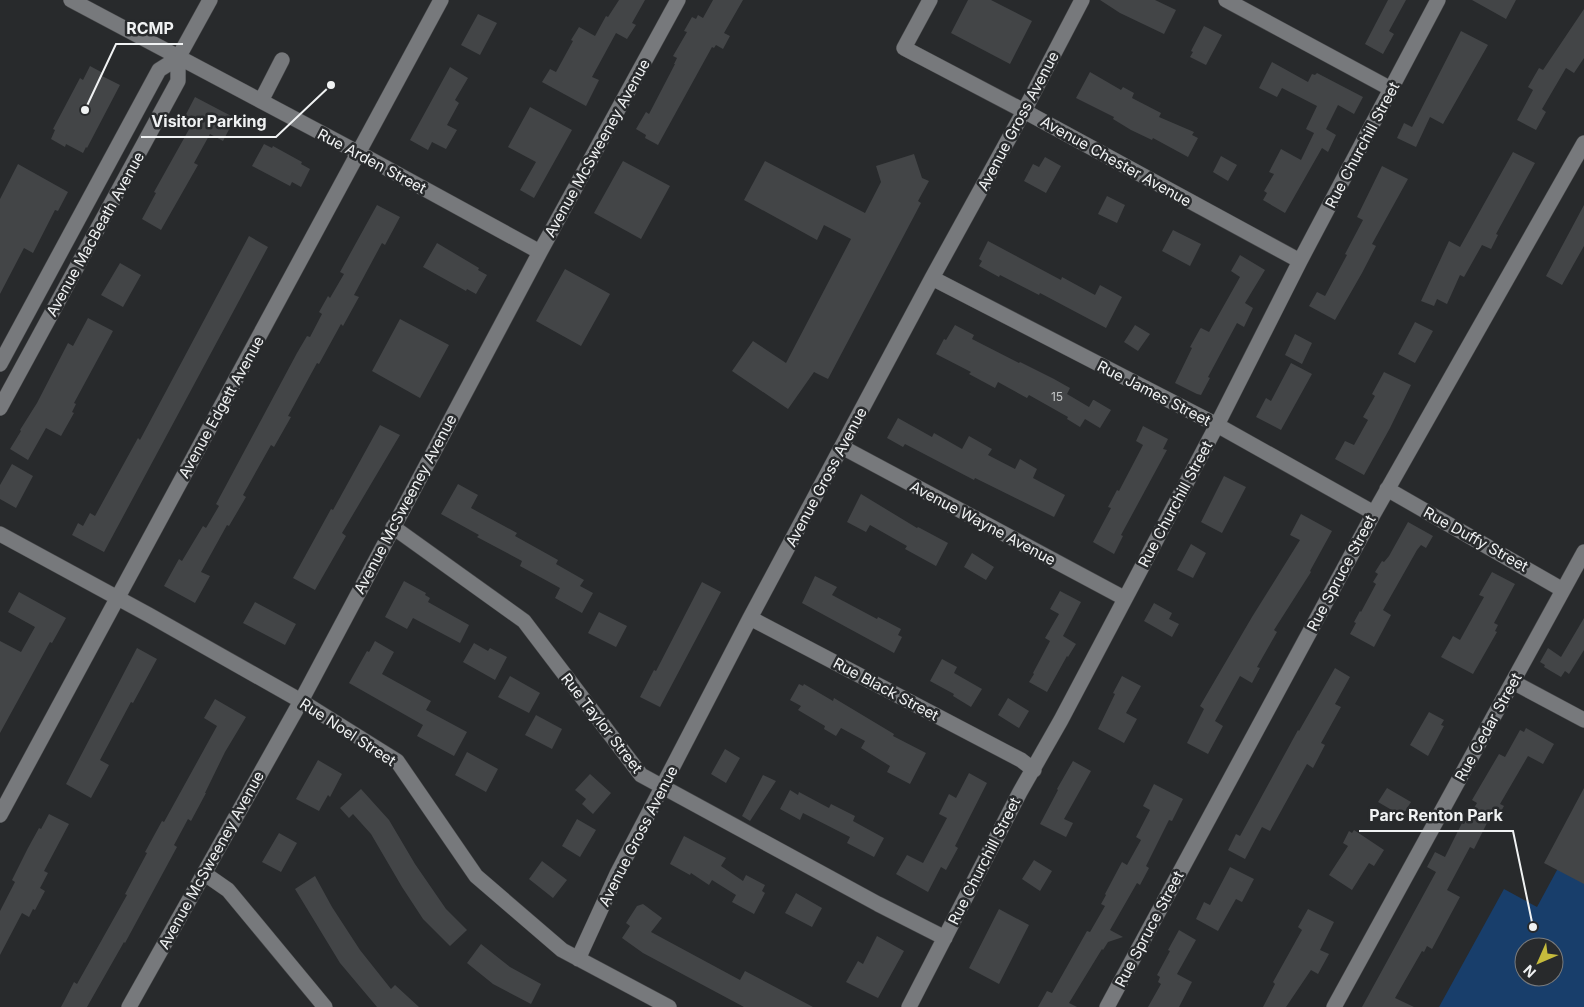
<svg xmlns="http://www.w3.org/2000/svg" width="1584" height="1007" viewBox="0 0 1584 1007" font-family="Inter,sans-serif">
	<rect width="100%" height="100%" fill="#282a2c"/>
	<path fill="#183e6b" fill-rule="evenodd" d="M1563,859L1584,870V1007H1439L1504,889L1537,907ZM1524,947H1554V977H1524Z"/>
	<path fill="#434547" d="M619,0H645L632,23L636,25L627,39L616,33L592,77L599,80L586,106L542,82L550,69L556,72L573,41L571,40L579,27L595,36L606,16L608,17Z
		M713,0H743L724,33L730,36L723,49L716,45L714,48L712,47L658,145L645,138L646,135L636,129L646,112L649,114L675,64H674L677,58L673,56L687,32L684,31L692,17L696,19L698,15L703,18Z
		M968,0H991L1032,21L1010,64L951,33Z
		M1100,0H1155L1176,10L1164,34L1120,13Z
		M1388,0H1406L1389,31L1394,34L1383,54L1365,44Z
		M1472,0H1516L1506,19Z
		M1584,9V58L1574,73L1566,68L1542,109L1546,112L1536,130L1517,120L1533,90L1528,87L1539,68L1543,70Z
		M478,14L497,23L480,55L461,45Z
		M1204,26L1222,35L1206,65L1190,57L1193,52L1191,51Z
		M1461,31L1488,45L1443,124L1430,117L1416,147L1397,138L1404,123L1412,127Z
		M1272,62L1308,82L1312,74L1315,75L1317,73L1363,97L1354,114L1338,105L1326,129L1336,135L1328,152L1322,148L1285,213L1263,200L1267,193L1264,191L1274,174L1269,172L1281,149L1301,160L1314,133L1306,129L1317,106L1282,88L1277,97L1259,88Z
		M90,66L103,73L102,76L120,85L87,148L86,147L83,153L66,144L65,147L51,139L55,130L53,129L80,78L83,80Z
		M450,67L468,78L455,100L459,103L447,125L457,130L446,149L432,142L428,150L410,140Z
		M1090,72L1121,90L1123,87L1134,93L1132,98L1161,113L1159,117L1194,132L1192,135L1198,138L1188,157L1153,138L1152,140L1131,130L1113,119L1114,117L1076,98Z
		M195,97L235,118L223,141L210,134L194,163L198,165L161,230L142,219L156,193L154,192L192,124L183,120Z
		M530,107L572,130L534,198L520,190L536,162L508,147Z
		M264,144L272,148L273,146L302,162L301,164L310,169L301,187L292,182L290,186L252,166Z
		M1513,152L1535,163L1496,234L1498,235L1491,249L1482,245L1464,277L1460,275L1447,304L1437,299L1434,306L1421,301L1449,241L1460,247Z
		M914,154L922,178L929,181L918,201L921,203L828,379L814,372L788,409L732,371L753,341L786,363L851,239L824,225L817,240L744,200L765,161L865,213L881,182L876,166Z
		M1221,156L1237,165L1228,181L1213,172Z
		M1045,157L1061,166L1046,193L1024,181L1033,164L1039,167Z
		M623,161L670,186L641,239L594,213Z
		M18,164L68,192L58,211L55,210L33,253L24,248L0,294V199Z
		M1382,166L1408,179L1372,244L1376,246L1362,273L1335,320L1309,306L1317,292L1325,296L1347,255L1345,254L1363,220L1357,217Z
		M1107,196L1125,205L1117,223L1098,214Z
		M377,205L400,217L385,245L382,243L354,295L359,297L343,326L341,324L319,364L317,363L288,416L291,417L274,447L271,445L243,495L246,497L229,526L227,525L201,572L210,576L195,603L164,586L179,559L182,561L203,526L206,528L219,506L216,504L297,353L307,336L310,337L322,314L319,312L328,296L330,298L344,274L340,272Z
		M1584,205V246L1562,285L1546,276Z
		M1173,230L1201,244L1190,266L1162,251Z
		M249,236L268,247L104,552L72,535L78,523L83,526L90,513L95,516L138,438L140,440Z
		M988,241L1061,280L1062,277L1095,295L1100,285L1122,297L1106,328L1040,293L1039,295L1000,275L999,277L979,266L982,261L979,259Z
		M437,243L479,268L478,270L487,275L476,294L467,289L466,291L423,267Z
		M1240,255L1265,270L1245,303L1253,308L1244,327L1237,323L1208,377L1210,378L1201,395L1197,394L1175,383L1192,348L1190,347L1200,329L1201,328L1209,332L1240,277L1231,271Z
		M120,263L141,275L123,307L101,295Z
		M565,269L610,294L581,346L536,321Z
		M88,318L113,331L74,403L76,404L72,412L74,413L61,436L46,428L28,460L10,449L21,431L20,430L37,403L68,343L73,346Z
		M400,319L449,345L420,398L372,371Z
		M1415,322L1433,331L1415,363L1398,354Z
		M955,325L974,335L972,339L1019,363L1020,362L1054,379L1070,388L1067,394L1089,407L1093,400H1094L1111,410L1100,428L1085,419L1080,427L1067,419L1068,417L1029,395L1027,398L998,382L995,388L969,374L971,372L936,354L944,339L946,340Z
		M1135,325L1150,334L1138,351L1124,342Z
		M1295,334L1312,343L1302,364L1285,355Z
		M1291,363L1312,374L1281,430L1256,417L1266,398L1271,401Z
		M1384,372L1411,385L1390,428L1364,475L1335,459L1345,441L1354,445L1368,420L1363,417L1375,396L1372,394Z
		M898,418L932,437L934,433L962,449L969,436L992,449L988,455L1015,469L1020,459L1037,469L1033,478L1065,495L1054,517L975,478L974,480L905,444L903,447L887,438Z
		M380,425L400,435L342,533L346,536L315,590L293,578L331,509L333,510Z
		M1143,426L1168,439L1163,449L1167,450L1121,535L1123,536L1114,554L1093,542L1111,508L1108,507L1117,490L1119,491L1141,449L1143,445L1136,441Z
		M12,464L33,476L16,508L0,499V485Z
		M1224,476L1246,487L1222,533L1201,522Z
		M458,484L478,495L471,508L517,533L515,536L558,560L556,564L584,580L580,586L593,593L582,613L555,598L560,588L520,566L522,561L477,537L479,535L441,514Z
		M861,494L917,528L918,527L948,543L936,566L905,549L907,546L870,525L866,532L847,522Z
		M1301,514L1332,531L1310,571L1311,572L1274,630L1277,632L1257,667L1260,668L1252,683L1240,676L1215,721L1223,726L1208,754L1187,743L1204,709L1200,706L1252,617L1300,540L1290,535Z
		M1408,522L1433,536L1426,548L1421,545L1417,550L1383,610L1391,615L1374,647L1350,634L1356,623L1354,622L1360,611L1361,612L1376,584L1373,582L1378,574L1375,572L1382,561L1384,562L1389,556Z
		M1191,544L1206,553L1193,578L1177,570Z
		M972,553L994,567L986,580L964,567Z
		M1492,572L1515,584L1494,623L1498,625L1495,631L1497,632L1473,674L1441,657L1453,636L1460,640L1484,597L1479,595Z
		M815,576L837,587L832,595L877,619L878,617L901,629L898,635L902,637L894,653L802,603Z
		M404,581L426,593L425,595L430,598L428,602L469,625L460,643L413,618L407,629L385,617Z
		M702,582L721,592L660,707L640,697L654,670L656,671Z
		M1060,591L1081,602L1063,636L1076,644L1068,657L1067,656L1047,692L1029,682L1034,674L1033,673L1050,641L1045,638L1059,614L1050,609Z
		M19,592L66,618L52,643L50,642L0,733V641L21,652L35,627L8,612Z
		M255,602L296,624L285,645L243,623Z
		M1154,603L1172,613L1169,619L1179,624L1172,637L1144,621Z
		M599,612L627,626L616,647L588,633Z
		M1584,618V650L1569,674L1565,671L1561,677L1544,667L1545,665L1540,662L1548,648L1561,657Z
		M375,641L394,652L382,674L431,701L426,710L467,732L454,756L417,736L423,725L349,683L367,651L369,652Z
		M474,643L488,651L490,648L507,657L495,680L463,662Z
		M137,648L157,659L133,703L131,702L100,760L109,765L91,798L66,784Z
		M942,659L957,667L954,673L982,689L971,707L953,696L954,694L930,681Z
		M1335,668L1350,677L1335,704L1341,707L1321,743L1325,745L1313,768L1307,764L1270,831L1262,827L1245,859L1228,850L1236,834L1240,836L1298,730L1299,731Z
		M510,676L540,693L529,713L498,697Z
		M1122,676L1141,686L1126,713L1137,719L1124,743L1098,729L1115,694L1113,693Z
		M799,684L803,686L804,684L833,701L834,698L894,734L893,736L926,753L910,784L887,772L890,766L861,748L865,741L841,728L836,736L824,729L825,726L798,710L801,706L790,700Z
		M1008,698L1029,711L1019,728L998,715Z
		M215,699L246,717L225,752L205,793H206L191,821L188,819L174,845L177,847L125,943L124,942L87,1007H61L74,982L77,984L127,895L125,894L147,853L145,852L162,821L164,822L217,726L204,718Z
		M1429,712L1444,720L1441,725L1444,726L1428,756L1410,745Z
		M536,715L562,729L552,749L525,735Z
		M1526,728L1554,744L1543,764L1528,756L1500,804L1504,806L1495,822L1489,819L1474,849L1470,847L1447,890L1460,897L1432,949L1427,946L1424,952L1422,951L1395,998L1414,1007H1362L1436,872L1427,867L1435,852L1445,857L1462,823L1464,824L1477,803L1472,800L1499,754L1505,757L1520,730L1524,732Z
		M725,749L740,758L726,783L711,774Z
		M467,752L498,769L486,792L455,775Z
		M318,760L342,774L330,797L328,795L319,811L296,799Z
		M1073,761L1091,771L1064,819L1073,823L1066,837L1040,824L1058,790L1057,789Z
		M969,773L987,783L955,846L958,848L946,870L941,867L928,892L896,874L907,855L923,863L947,818L939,814L949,794L956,798Z
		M590,774L611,793L593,814L582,804L586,799L575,790Z
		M763,775L776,781L750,821L742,816Z
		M1154,784L1183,799L1172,821L1169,820L1146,866L1149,868L1140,885L1137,883L1110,930L1123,937L1108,942L1103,950L1102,949L1069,1003L1077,1007H1038L1047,991L1052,993L1087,931L1090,932L1105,906L1101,904L1106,895L1105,894L1122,862L1127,865L1141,840L1136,837L1150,810L1143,806Z
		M1387,788L1411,802L1402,816L1378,802Z
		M1584,788V884L1544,863Z
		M361,789L389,820L415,864L446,909L467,930L450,946L423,919L402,887L371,834L353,814L349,818L340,808Z
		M790,790L798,795L799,792L829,808L831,804L855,816L853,821L884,838L874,857L847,843L850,837L803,813L800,820L780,809Z
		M49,814L69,824L44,871L48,873L40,888L45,891L35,910L33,909L29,917L22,913L0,955V911L15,882L12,880L28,848L39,828L41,829Z
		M577,819L596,830L580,857L562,846Z
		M1354,830L1384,850L1374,866L1369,863L1352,890L1329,875L1348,846L1343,843L1349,831L1352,833Z
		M279,833L297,843L281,872L262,862Z
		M684,836L726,858L721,866L743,881L746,875L765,885L762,891L765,893L754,914L732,902L736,895L712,880L709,885L691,873L690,875L670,864Z
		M1034,860L1052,871L1040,891L1022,879Z
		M542,861L567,880L553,898L529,879Z
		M1230,867L1254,879L1242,902L1236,899L1218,931L1196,919L1204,902L1210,905Z
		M315,876L332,907L360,950L391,989L395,985L419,1007H377L340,963L295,889Z
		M796,893L822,908L812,927L785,913Z
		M643,904L662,918L651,932L740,980L745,971L813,1007H744L643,953L622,938L630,926L626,923L637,906Z
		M999,909L1029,925L999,984L969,968Z
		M1308,909L1334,922L1320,950L1329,954L1318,974L1311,970L1286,1007H1263L1275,984L1273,982L1302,930L1298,927Z
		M1179,930L1196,940L1177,974L1192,982L1179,1007H1148L1161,984L1158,982L1160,977L1157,975L1170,951L1168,950Z
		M877,936L904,951L878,998L846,982L858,961L863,964Z
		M481,944L510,967L541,984L531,1004L493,984L467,963Z"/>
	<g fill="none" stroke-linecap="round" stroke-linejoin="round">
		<defs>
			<path id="minor" d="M71,0L359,153L540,252
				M930,0L904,48L1024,111L1300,261
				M1226,0L1391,89
				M261,101L282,60
				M932,278L1217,425L1374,513
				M0,364L159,70L178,58L210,0
				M0,408L178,81V58
				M842,447L1124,598
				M1387,489L1563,590
				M393,527L524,621L641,775L878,904L945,938
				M0,534L149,615L301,701L397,761L476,876L562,950L669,1007
				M750,618L1021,760L1034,770
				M1513,682L1584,720
				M0,815L441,0
				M205,874L228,890L325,1007
				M578,959L617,874L750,618L932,278L1024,111L1082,0
				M129,1007L301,701L540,252L678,0
				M909,1007L1020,792L1061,720L1217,425L1300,261L1438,0
				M1107,1007L1374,513L1584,143
				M1334,1007L1584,552"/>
		</defs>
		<use href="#minor" stroke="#47484a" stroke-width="16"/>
		<use href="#minor" stroke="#77797c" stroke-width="15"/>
	</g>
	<g text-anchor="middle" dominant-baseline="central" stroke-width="5" stroke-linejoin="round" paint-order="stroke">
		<g font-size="12" fill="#c5c7c8">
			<text x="1057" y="396">15</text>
		</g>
		<g font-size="15" fill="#f0f2f3" stroke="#282a2c">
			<text transform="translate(1018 121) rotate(-62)">Avenue Gross Avenue</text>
			<text transform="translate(1362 145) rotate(-62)">Rue Churchill Street</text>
			<text transform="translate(597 148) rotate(-61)">Avenue McSweeney Avenue</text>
			<text transform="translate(372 161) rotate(28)">Rue Arden Street</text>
			<text transform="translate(1116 161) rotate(29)">Avenue Chester Avenue</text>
			<text transform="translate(95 234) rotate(-61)">Avenue MacBeath Avenue</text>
			<text transform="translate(1154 393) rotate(27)">Rue James Street</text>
			<text transform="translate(221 407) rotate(-61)">Avenue Edgett Avenue</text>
			<text transform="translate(826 477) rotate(-62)">Avenue Gross Avenue</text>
			<text transform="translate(405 504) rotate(-62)">Avenue McSweeney Avenue</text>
			<text transform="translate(1175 504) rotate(-62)">Rue Churchill Street</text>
			<text transform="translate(983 523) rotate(28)">Avenue Wayne Avenue</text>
			<text transform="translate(1476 539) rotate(29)">Rue Duffy Street</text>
			<text transform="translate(1341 573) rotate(-62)">Rue Spruce Street</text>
			<text transform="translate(886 689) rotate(28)">Rue Black Street</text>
			<text transform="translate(602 723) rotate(52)">Rue Taylor Street</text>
			<text transform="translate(1488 727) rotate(-61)">Rue Cedar Street</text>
			<text transform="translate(348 732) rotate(33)">Rue Noel Street</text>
			<text transform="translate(638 836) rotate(-63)">Avenue Gross Avenue</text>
			<text transform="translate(211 860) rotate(-61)">Avenue McSweeney Avenue</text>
			<text transform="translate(984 861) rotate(-63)">Rue Churchill Street</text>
			<text transform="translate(1149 929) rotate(-62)">Rue Spruce Street</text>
		</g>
	</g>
	<path fill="none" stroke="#f0f2f3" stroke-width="2" d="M85 110L116 44H183M331 85L276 137H141M1533 927L1513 831H1359"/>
	<g fill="#f0f2f3" stroke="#282a2c" stroke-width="2">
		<circle cx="85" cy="110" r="5"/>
		<circle cx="331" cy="85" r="5"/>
		<circle cx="1533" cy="927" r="5"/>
	</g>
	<g font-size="16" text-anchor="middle" font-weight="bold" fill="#f0f2f3" stroke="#282a2c" stroke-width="5" stroke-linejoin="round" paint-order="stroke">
		<text x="150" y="34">RCMP</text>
		<text x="209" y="127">Visitor Parking</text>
		<text x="1436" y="821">Parc Renton Park</text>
	</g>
	<g transform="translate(1539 962) rotate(225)"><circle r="24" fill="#282a2c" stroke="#787a7c"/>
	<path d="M0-4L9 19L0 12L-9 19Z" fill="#c6bb3c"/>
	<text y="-8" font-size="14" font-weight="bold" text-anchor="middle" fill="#f0f2f3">N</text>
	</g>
</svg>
